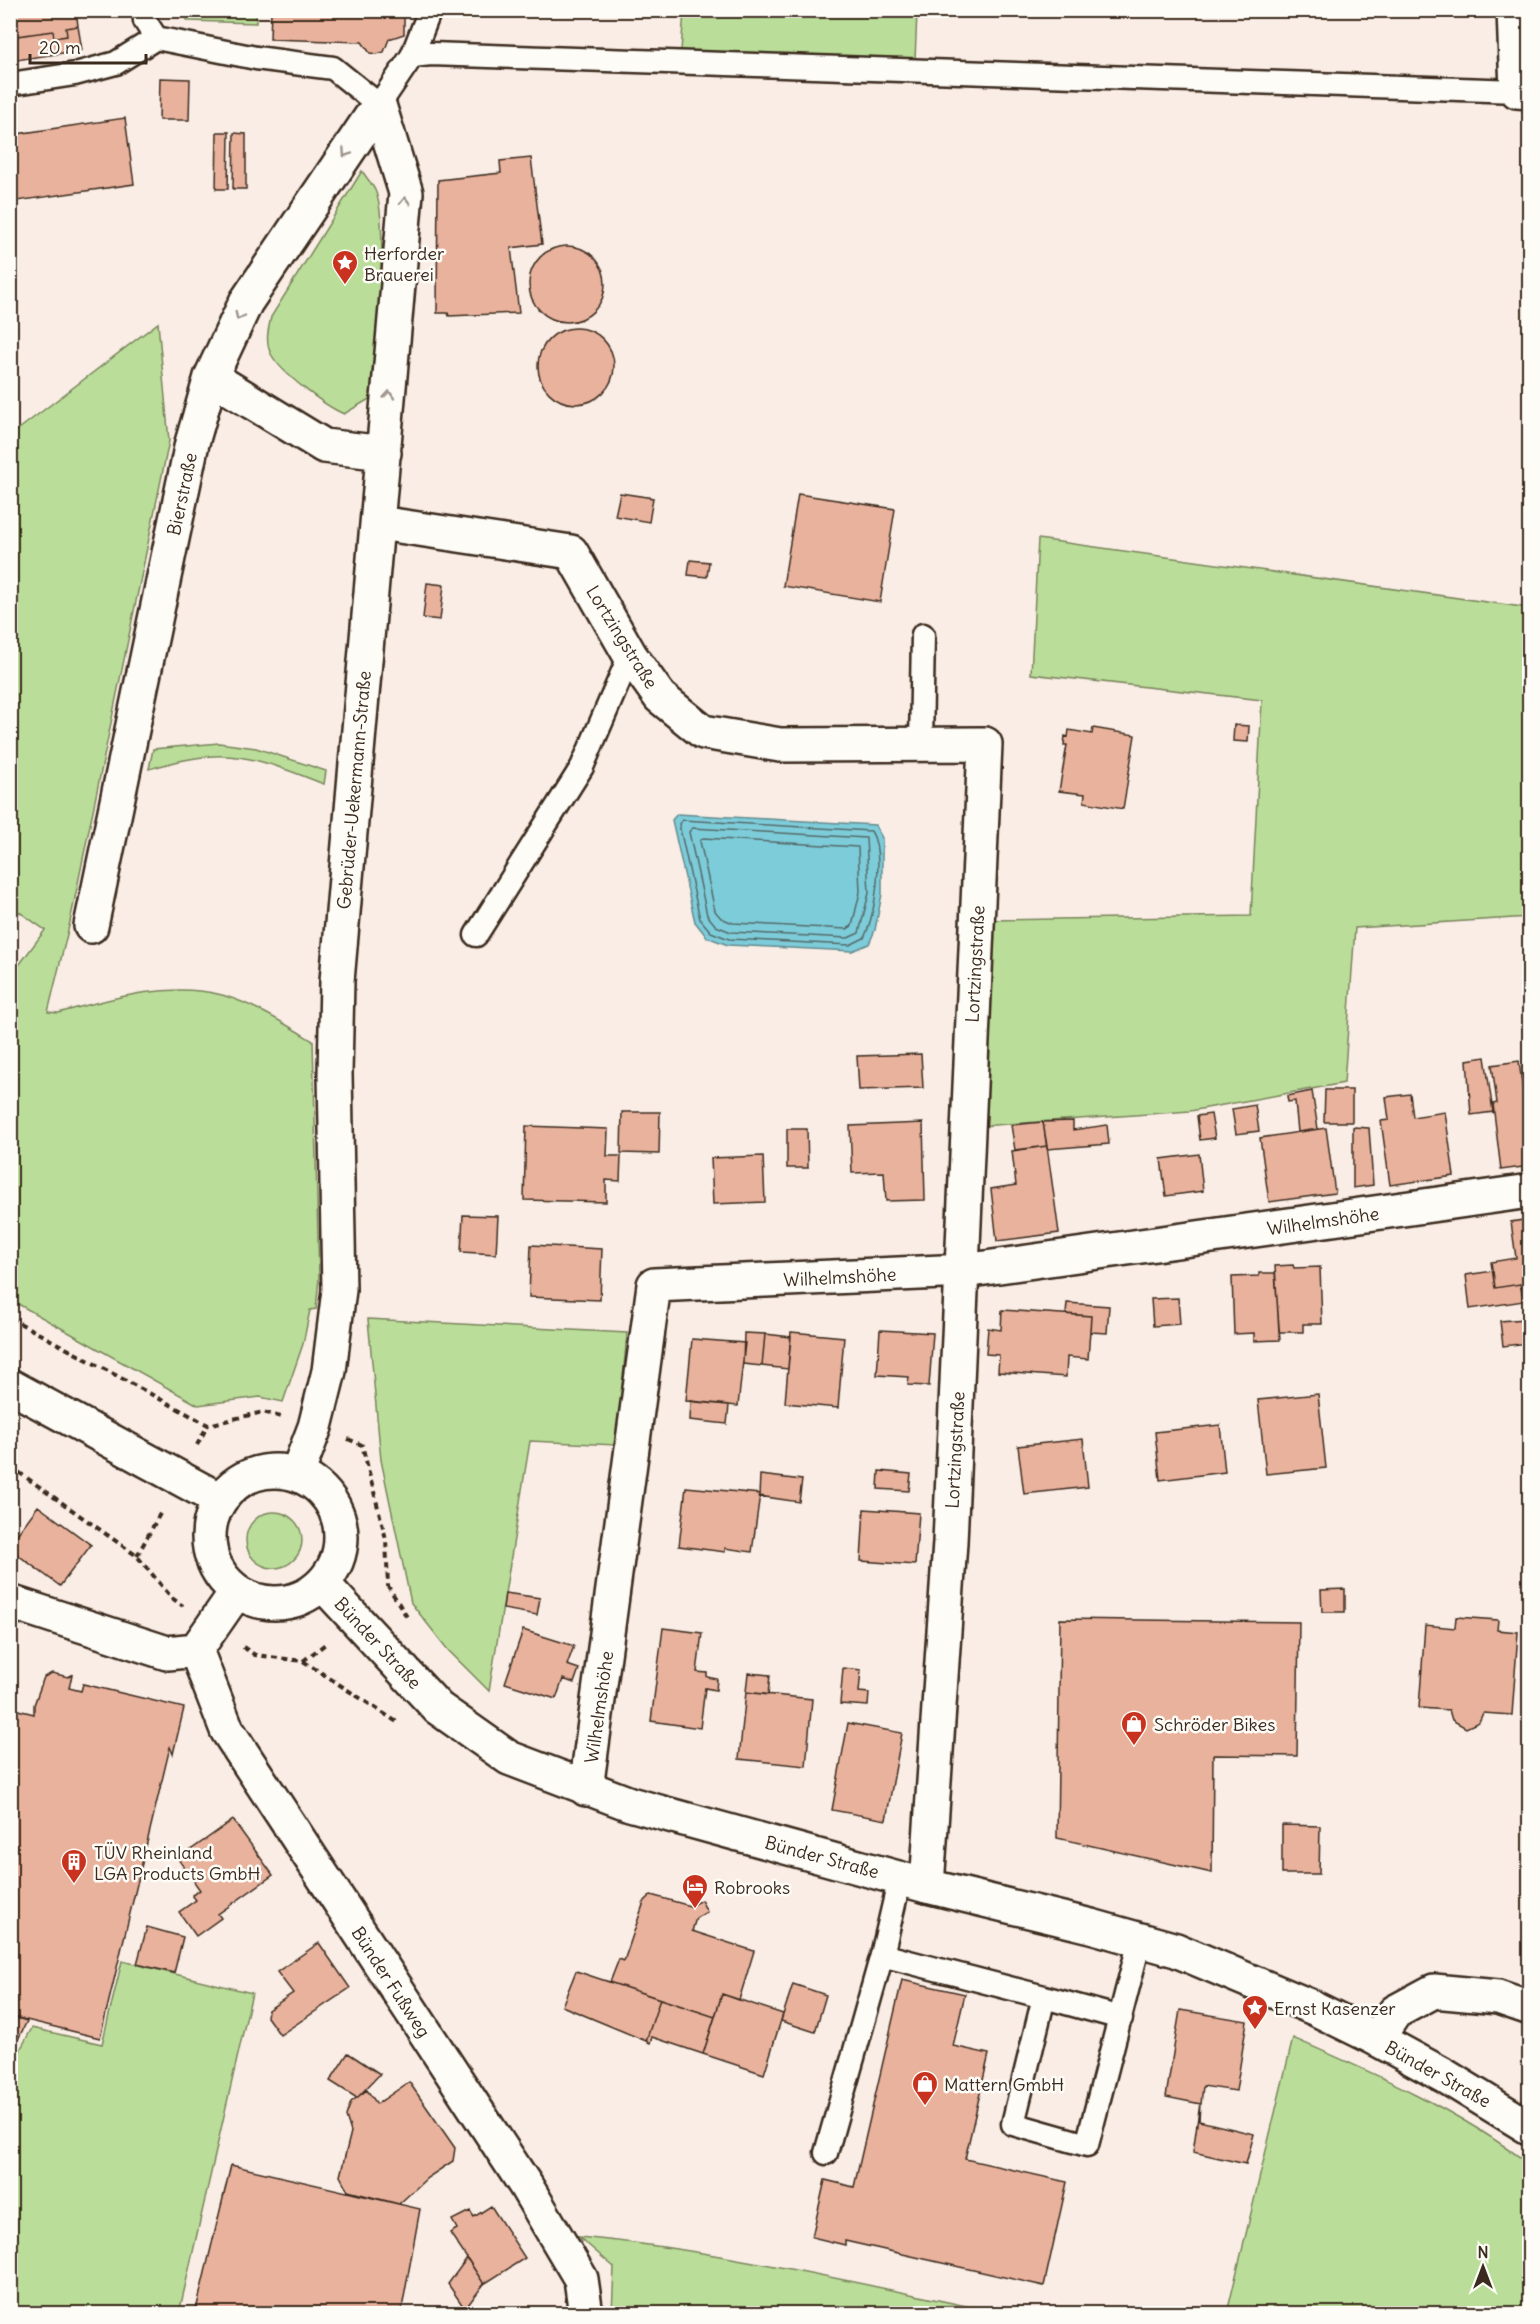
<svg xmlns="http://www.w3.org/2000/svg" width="1540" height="2324" viewBox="0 0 1540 2324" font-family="Delius,sans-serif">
	<rect width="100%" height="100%" fill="#f9ede5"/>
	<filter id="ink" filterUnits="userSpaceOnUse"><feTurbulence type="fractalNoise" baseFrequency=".0167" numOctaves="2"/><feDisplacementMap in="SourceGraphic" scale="12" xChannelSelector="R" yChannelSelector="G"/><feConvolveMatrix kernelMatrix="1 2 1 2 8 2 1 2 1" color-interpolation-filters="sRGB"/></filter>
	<g filter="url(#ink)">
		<path fill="#bade99" stroke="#7a845c" stroke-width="1.5" d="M182,11H256V23L188,21Z
			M684,11H917L915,60L681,51Z
			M362,171C366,177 372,184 375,190C391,227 374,353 371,398L344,414C325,406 281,373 271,354C265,342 268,330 271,317Z
			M158,323L169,441L70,922L48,1012L58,1013C110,999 167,981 222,995C254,1004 285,1024 313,1041L319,1278L316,1309L310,1310L303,1344L283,1402L260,1397L198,1405L11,1300V976L45,930L11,906V435Z
			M1038,539L1529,608V917L1355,928L1344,1083L1190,1111L981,1126L987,920L1251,916L1262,700L1031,674Z
			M219,743L256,748L326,771L324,784C289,771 252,754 214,756C192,757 171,763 149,769L153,749Z
			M368,1319L627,1333L617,1445L530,1441L489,1691L448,1650L411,1603L381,1460Z
			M246 1540a28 28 0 1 1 56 0a28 28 0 1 1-56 0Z
			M122,1961L252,1993L179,2313H11L13,2079L19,2052L32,2028L102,2044Z
			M1293,2038C1376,2074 1457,2109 1529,2164V2313H1227Z
			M579,2237C721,2250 860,2284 999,2313H612L614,2267Z"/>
		<path fill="#7dccda" stroke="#638b8f" stroke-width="1.5" d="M677,814L875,825L882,838V894L875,930L869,944L852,951L728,945L707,937L695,922L672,820Z"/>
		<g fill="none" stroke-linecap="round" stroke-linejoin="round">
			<path stroke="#556b69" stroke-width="1.5" d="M682,820L871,831C885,853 875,915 864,938L850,945L729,939L711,932L700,919L679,824Z
				M692,828L866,838L869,893L859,933L848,938L731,932L716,926L707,915L689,832Z
				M703,838L858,847L860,892L852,926L847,929L733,923L721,918L715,911L700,841Z"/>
		</g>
		<path fill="#e9b29d" stroke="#3b2a1e" stroke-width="1.5" d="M10,10H76L78,26L66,28L67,36L54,38L53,31L10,37Z
			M271,10H404V34L389,39L384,52L377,54L370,53L362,42L270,39Z
			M78,26L82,50L10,61V37L53,31L54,38L67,36L66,28Z
			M160,78L190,79L189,120H159Z
			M125,118L134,184L10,202V135Z
			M217,132H229L228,189H216Z
			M234,133L246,134V189H233Z
			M531,158L542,244L511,248L519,313L449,316L448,313H437L438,180L501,173L500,161Z
			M529 284a38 38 0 1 1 76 0a38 38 0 1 1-76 0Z
			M538 366a38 38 0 1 1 76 0a38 38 0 1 1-76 0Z
			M620,493L653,498L649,522L615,516Z
			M798,494L895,509L880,602L783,586Z
			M690,560L709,562L707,577L688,575Z
			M427,583L444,585L440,620L423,618Z
			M1234,725L1249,726L1248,742L1233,741Z
			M1093,728L1135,735L1123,809L1084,802L1085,794L1059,791L1067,745H1064L1065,736L1068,737L1069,730L1092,734Z
			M921,1054L923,1088L859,1090L857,1056Z
			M1485,1057L1493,1112L1471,1115L1467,1060Z
			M1519,1061L1524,1100L1530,1099V1166L1501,1170L1493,1104L1497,1103L1492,1065Z
			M1325,1090H1352V1122H1324Z
			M1312,1091L1318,1129L1298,1132L1295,1101L1288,1102L1287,1096Z
			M1410,1094L1413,1117L1445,1112L1454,1176L1390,1185L1381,1121L1389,1120L1386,1097Z
			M1255,1105L1259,1131L1236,1134L1232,1109Z
			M622,1112H660L659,1154L621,1153Z
			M1211,1114L1215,1138L1200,1140L1197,1116Z
			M1073,1121V1130L1107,1125L1109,1144L1047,1149L1043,1122Z
			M1043,1122L1047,1146L1015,1150L1011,1125Z
			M923,1123L925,1200L886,1201L884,1172L852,1173L850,1126Z
			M526,1126L608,1129L607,1156H621L620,1181L606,1180V1202L524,1200Z
			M1353,1127L1369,1128L1373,1185L1353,1188Z
			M1326,1128L1335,1193L1269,1202L1260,1138Z
			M787,1129H807L808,1168H787Z
			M1047,1146L1059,1233L997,1241L991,1189L1016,1185L1012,1151Z
			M1199,1154L1203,1191L1166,1196L1161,1159Z
			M763,1156L765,1202L713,1204L711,1158Z
			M463,1215L498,1216L496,1254L461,1252Z
			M1530,1219V1287L1521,1288L1520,1284L1495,1288L1491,1262L1516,1258L1511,1222Z
			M531,1245L602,1249L600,1300L529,1297Z
			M1293,1265L1294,1268L1320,1267L1322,1324H1303V1332H1279L1275,1266Z
			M1493,1271L1495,1288L1520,1284L1524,1301L1470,1309L1466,1275Z
			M1259,1273H1275L1280,1340L1254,1341V1333L1234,1334L1232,1277L1259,1276Z
			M1178,1298L1180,1324L1153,1326L1151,1299Z
			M1067,1303L1109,1306L1107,1333L1090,1332L1091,1316L1066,1314Z
			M1002,1310L1091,1316L1088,1359L1067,1357L1066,1377L998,1372L999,1355L986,1354L988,1328L1001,1330Z
			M1524,1315H1530V1360L1528,1343L1503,1346L1500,1321L1525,1319Z
			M880,1330L933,1333L929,1386L908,1385L909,1377L877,1375Z
			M791,1332L844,1337L838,1408L785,1403Z
			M744,1333L765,1334L762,1366L743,1364Z
			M765,1334L791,1337L788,1369L762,1366Z
			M692,1339L745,1343L738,1406L686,1401Z
			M1318,1394L1326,1468L1266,1474L1258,1400Z
			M691,1401L729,1405L727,1424L690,1420Z
			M1220,1425L1225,1472L1160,1480L1155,1432Z
			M1083,1439L1088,1487L1024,1494L1018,1446Z
			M879,1471L911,1474L909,1491L878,1489Z
			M760,1475L802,1480L799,1502L759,1496Z
			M686,1487L760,1494L752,1552L725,1548V1552L679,1546Z
			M38,1506L91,1545L60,1586L10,1549V1544Z
			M864,1509L919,1513L915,1565L861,1561Z
			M1345,1589V1612H1322L1321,1590Z
			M505,1593L540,1598L537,1615L503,1609Z
			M1456,1617L1498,1620L1497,1630L1518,1632L1512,1715L1483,1713L1479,1722L1466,1728L1452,1720L1449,1710L1419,1708L1425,1625L1455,1628Z
			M1060,1619L1299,1622L1297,1756L1213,1755L1212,1873L1057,1838Z
			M663,1628L702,1633L697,1672L707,1673V1677L717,1679L716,1690L705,1688L700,1728L651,1721Z
			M523,1630L574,1646L567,1665L579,1669L574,1683L563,1679L556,1699L505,1683Z
			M843,1668L861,1670L859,1692L869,1693L868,1706L840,1704Z
			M52,1673L68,1677L72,1675L69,1688L81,1691L83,1684L184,1708L173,1754L170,1747L100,2038L10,2016V1708L34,1714V1705L44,1677Z
			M748,1673L770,1675L768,1695L746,1692Z
			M746,1692L812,1699L806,1766L739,1759Z
			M848,1723L902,1733L886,1820L832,1810Z
			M233,1820L273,1875L218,1914L221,1918L196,1936L179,1912L196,1900L192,1895L200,1890L178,1859Z
			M1282,1825L1320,1826L1319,1874H1282Z
			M651,1895L690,1906L701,1900L707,1912L696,1918L692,1931L754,1951L739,2000L722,1994L715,2017L603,1980L610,1982L619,1959L624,1961L644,1902Z
			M147,1927L183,1937L174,1973L137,1964Z
			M319,1943L350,1988L280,2035L267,2017L268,2010L293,1993L277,1972Z
			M576,1971L660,1999L646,2041L562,2006Z
			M902,1980L965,1994L953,2046L989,2054L965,2159L1067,2182L1044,2286L845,2241V2245L812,2237L825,2180L854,2187Z
			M793,1984L826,1995L815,2032L781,2021Z
			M722,1994L783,2014L764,2074L703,2054Z
			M660,1999L715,2017L703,2054L652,2037L650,2043L646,2041Z
			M1180,2010L1247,2021L1236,2091L1203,2086L1201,2104L1166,2097Z
			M10,2016L27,2021L10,2056Z
			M348,2053L380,2074L357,2098L330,2081Z
			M409,2082L455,2148L453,2161L427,2178L399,2204L348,2191L340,2176L351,2132L346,2116L351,2102L367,2090L377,2104Z
			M1200,2103L1199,2121L1254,2134L1246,2164L1193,2152Z
			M231,2165L420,2209L401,2314H195Z
			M491,2206L525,2258L484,2284L450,2233L457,2229L452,2220L470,2211L474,2217Z
			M467,2258L484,2284L465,2309L448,2284Z"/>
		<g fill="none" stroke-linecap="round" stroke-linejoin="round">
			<defs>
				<path id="service" d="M144,10L145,21L156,38L256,58L333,68L379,105L412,56L430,10
					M412,56L431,54L1517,91
					M10,84L75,74L116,63L156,38
					M921,744L923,635
					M476,935L582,767L630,655
					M882,1955L1044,1997
					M1121,2018L1044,1997L1013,2124L1087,2145L1140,1940
					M826,2153L882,1955L900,1878"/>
				<path id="minor" d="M1514,10L1517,91L1530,92
					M211,377L324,446L384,453
					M379,523L571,552L630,655L660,697L703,732L780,745L985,744L950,1542L927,1886
					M91,926L192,443L211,377L246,302L379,105
					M297,1474L315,1427L329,1371L339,1290L335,1074L337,981L406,193L379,105
					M10,1602L167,1653L196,1650L237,1591
					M196,1650L227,1730L526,2186L581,2279L586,2314
					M586,1789L654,1285L964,1271L1530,1191
					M1377,2039L1395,2012L1434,1991L1498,1997L1530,2008"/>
				<path id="secondary" d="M10,1386L220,1500
					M209 1537a66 66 0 1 1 132 0a66 66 0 1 1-132 0Z
					M323,1584L438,1708L509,1758L630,1804L927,1886L1091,1926L1176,1950L1314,2008L1377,2039L1445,2076L1530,2128"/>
			</defs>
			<use href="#service" stroke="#3b2a1e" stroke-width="27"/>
			<use href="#minor" stroke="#3b2a1e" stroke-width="38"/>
			<use href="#secondary" stroke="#3b2a1e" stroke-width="38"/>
			<path stroke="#3b2a1e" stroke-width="4" stroke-dasharray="6 4.5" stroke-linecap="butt" d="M10,1318L208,1425L263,1412L281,1417
				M348,1439L362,1445L386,1539L388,1586L407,1617
				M197,1445L208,1425
				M10,1466L137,1556L172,1598L183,1606
				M137,1556L162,1510
				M243,1647L255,1655L303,1661L400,1724
				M303,1661L328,1642"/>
			<use href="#service" stroke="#fdfcf7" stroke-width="22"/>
			<use href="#minor" stroke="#fdfcf7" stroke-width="33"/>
			<use href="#secondary" stroke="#fdfcf7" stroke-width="33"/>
		</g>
		<defs><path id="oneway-chevron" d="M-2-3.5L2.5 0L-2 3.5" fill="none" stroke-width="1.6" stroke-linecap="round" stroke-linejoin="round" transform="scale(1.5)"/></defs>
		<g stroke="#9c938a">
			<use href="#oneway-chevron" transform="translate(346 153) rotate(124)"/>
			<use href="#oneway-chevron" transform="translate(405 201) rotate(-88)"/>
			<use href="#oneway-chevron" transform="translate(239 316) rotate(115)"/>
			<use href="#oneway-chevron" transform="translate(389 395) rotate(-85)"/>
		</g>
	</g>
	<defs>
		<symbol id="sight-pin" viewBox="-11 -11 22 30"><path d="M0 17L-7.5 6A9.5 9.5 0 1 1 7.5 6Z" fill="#c8321e" stroke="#fdfcf7"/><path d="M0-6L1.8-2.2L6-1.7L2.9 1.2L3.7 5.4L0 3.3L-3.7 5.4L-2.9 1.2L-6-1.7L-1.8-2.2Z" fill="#fff"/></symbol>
		<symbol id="shop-pin" viewBox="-11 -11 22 30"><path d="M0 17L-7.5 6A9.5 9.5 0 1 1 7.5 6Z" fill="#c8321e" stroke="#fdfcf7"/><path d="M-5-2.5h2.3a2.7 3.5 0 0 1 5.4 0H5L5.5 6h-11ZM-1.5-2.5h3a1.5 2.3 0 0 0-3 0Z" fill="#fff"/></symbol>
		<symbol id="building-pin" viewBox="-11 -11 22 30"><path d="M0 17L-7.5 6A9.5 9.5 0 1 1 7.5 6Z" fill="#c8321e" stroke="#fdfcf7"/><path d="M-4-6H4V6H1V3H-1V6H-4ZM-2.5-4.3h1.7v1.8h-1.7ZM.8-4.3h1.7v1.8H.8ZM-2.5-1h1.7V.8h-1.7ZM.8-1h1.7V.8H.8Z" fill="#fff"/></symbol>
		<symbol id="hotel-pin" viewBox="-11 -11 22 30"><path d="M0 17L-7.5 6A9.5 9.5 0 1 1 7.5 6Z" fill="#c8321e" stroke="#fdfcf7"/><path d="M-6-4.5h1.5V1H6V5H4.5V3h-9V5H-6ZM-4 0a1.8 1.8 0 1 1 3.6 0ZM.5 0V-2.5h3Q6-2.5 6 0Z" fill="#fff"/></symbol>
	</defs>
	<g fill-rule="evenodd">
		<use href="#sight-pin" x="330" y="248" width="30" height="40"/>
		<use href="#shop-pin" x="1119" y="1709" width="30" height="40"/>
		<use href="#building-pin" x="59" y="1847" width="30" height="40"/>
		<use href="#hotel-pin" x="680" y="1872" width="30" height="40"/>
		<use href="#sight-pin" x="1240" y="1993" width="30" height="40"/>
		<use href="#shop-pin" x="910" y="2069" width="30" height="40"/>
	</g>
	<g text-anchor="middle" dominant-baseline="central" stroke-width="5" stroke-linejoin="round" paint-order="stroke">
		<g font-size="18" fill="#3b2a1e" stroke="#fdfcf7" text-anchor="start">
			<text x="364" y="253">Herforder<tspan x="364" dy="21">Brauerei</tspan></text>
			<text x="1154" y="1724">Schröder Bikes</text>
			<text x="94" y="1852">TÜV Rheinland<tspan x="94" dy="21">LGA Products GmbH</tspan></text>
			<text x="714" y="1887">Robrooks</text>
			<text x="1274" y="2008">Ernst Kasenzer</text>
			<text x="944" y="2084">Mattern GmbH</text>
		</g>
		<g font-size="18" fill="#3b2a1e" stroke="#fdfcf7">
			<text transform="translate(182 494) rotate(-78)">Bierstraße</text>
			<text transform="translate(622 637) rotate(58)">Lortzingstraße</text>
			<text transform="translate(354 790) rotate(-85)">Gebrüder-Uekermann-Straße</text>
			<text transform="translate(975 964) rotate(-87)">Lortzingstraße</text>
			<text transform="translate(1323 1221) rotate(-8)">Wilhelmshöhe</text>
			<text transform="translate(840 1277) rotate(-3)">Wilhelmshöhe</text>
			<text transform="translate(955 1450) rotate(-87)">Lortzingstraße</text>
			<text transform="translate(378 1643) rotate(47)">Bünder Straße</text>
			<text transform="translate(599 1707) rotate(-82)">Wilhelmshöhe</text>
			<text transform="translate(822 1857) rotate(15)">Bünder Straße</text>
			<text transform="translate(391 1982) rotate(57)">Bünder Fußweg</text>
			<text transform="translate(1438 2074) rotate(29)">Bünder Straße</text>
		</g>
	</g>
	<rect width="1540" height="2324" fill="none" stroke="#fdfcf7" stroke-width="36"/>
	<rect x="18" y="18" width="1504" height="2288" fill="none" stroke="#3b2a1e" stroke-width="2" filter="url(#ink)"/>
	<g transform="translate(1483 2267)" stroke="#fdfcf7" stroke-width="4.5" paint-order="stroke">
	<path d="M0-4.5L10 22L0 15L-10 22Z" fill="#3b2a1e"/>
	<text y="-9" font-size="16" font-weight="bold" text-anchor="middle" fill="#3b2a1e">N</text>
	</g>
	<path d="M30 54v9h116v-9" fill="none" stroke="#3b2a1e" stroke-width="3"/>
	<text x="39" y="54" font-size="18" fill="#3b2a1e" stroke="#fdfcf7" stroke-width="4.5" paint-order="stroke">20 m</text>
</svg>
